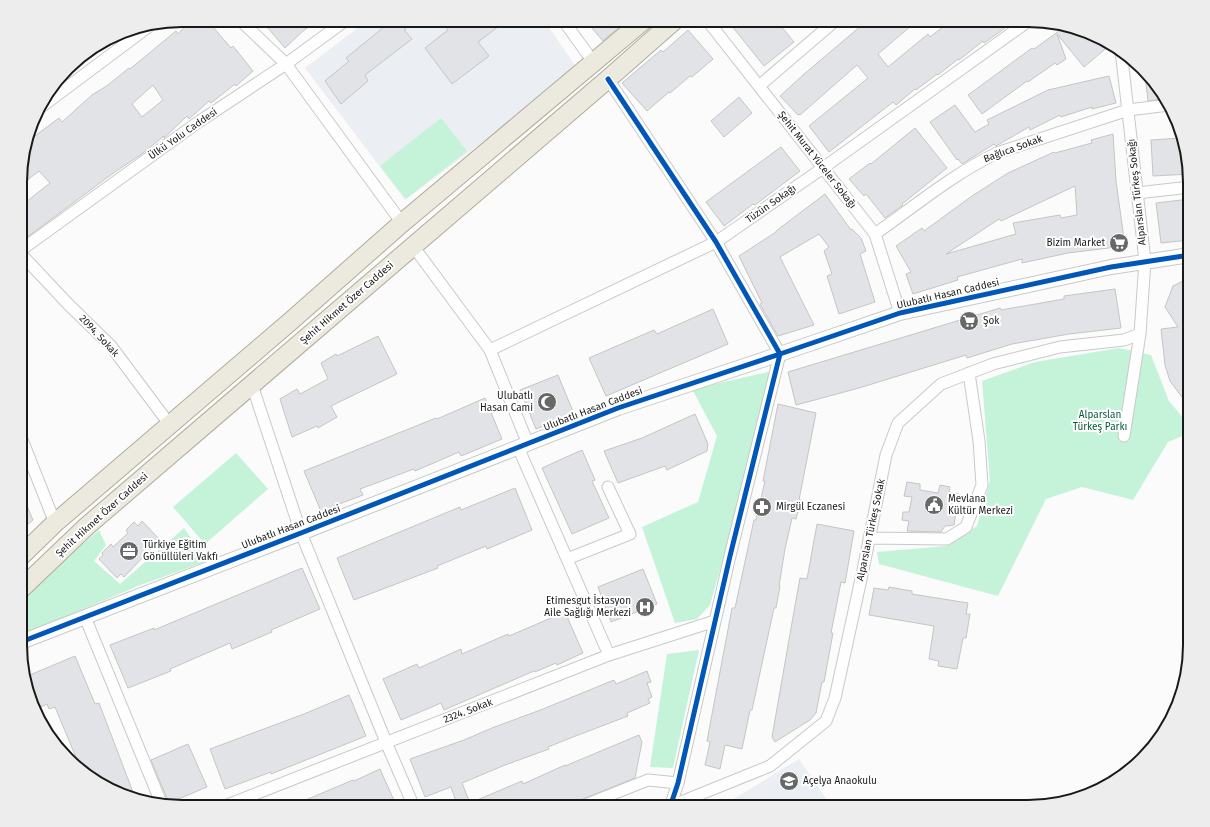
<svg xmlns="http://www.w3.org/2000/svg" width="1210" height="827" viewBox="0 0 1210 827" font-family="'Fira Sans',sans-serif">
	<rect width="100%" height="100%" fill="#fbfbfb"/>
	<path fill="#ebeef2" d="M368,20H544L576,67L485,140L405,200L305,68Z
		M799,759L832,807H723L727,803Z"/>
	<path fill="#c5f3d9" d="M441,118L467,151L406,199L380,166Z
		M1119,348L1151,355L1169,401L1190,426V433L1168,442L1133,500L1082,487L1046,499L998,596L879,564L877,552L946,546L977,526L990,481L982,381L1035,362Z
		M777,370L710,605L697,619L675,623L642,527L698,502L717,436L692,389Z
		M236,453L268,489L205,544L173,507Z
		M184,528L207,561L138,586L21,636V601L43,579L99,530L106,545L94,561L120,584Z
		M699,650L673,768L650,767L667,654Z"/>
	<path fill="#e1e3e6" stroke="#c5c5c5" fill-rule="evenodd" d="M191,20H207L231,48L233,46L253,71L236,86L235,84L211,103L209,101L189,119L187,116L164,138V136L143,153L112,174L26,238L21,233V206L50,183L39,171L21,185V161L27,142L59,118L62,122L92,95L108,85L129,68L130,69L176,31L178,34ZM153,85L163,100L142,117L132,104Z
		M261,20H318L303,31L285,48Z
		M440,20H507L478,42L489,56L452,84L425,48L448,30Z
		M585,20H627L603,41Z
		M727,20H776L794,42L764,66Z
		M866,20H918L878,54L888,67L928,34L930,37L952,20H1016L984,43L983,41L959,60L958,59L938,75L937,74L916,90L915,89L896,105L893,102L829,152L809,126L868,78L857,65L800,115L799,114L798,115L780,96L803,75L862,25L861,24Z
		M390,22L393,26L401,22L406,29L404,30L412,39L365,75L368,81L341,104L325,81L349,61L346,58Z
		M1066,26L1081,29L1110,45L1084,67L1057,34L1066,59L1057,65L1055,63L1028,82L1027,81L982,114L968,95L1032,48L1034,49Z
		M688,30L713,59L692,77L690,76L670,93L669,92L647,111L622,83L661,50L663,52Z
		M1145,75L1153,85L1164,99L1148,101Z
		M1109,76L1116,103L1092,109V107L1061,117L1060,115L1030,130L1029,127L996,146L994,144L962,164L958,159L957,160L930,122L955,105L975,132L989,124L987,120L1048,90Z
		M739,97L752,113L724,137L711,121Z
		M915,128L947,168L902,204L903,205L885,218L866,194L864,196L849,179L870,163L871,164Z
		M1113,134L1116,181L1125,246L1068,253L1022,263V259L957,277L958,280L913,294L906,274L911,272L896,246L922,228L924,231L972,196L1008,173L1054,152L1055,153L1092,143L1091,140ZM1075,186L1077,215L1061,218L1060,215L1013,223L1016,234L946,254L999,219L1001,221Z
		M1181,138L1190,174L1153,176L1151,140Z
		M781,147L800,171L755,205L753,204L724,226L706,202Z
		M825,194L851,230L852,229L861,238L866,251L860,254L875,302L839,314L827,276L832,274L824,251L829,247L819,234L780,257L814,325L778,336L760,304L762,303L739,256L776,232V231Z
		M1190,199V240L1161,243L1156,203Z
		M1190,279V408L1170,381L1165,365L1161,329L1178,327L1165,307L1173,286L1183,281Z
		M1115,289L1121,328L1069,334L1012,344L967,358L966,355L859,388L796,405L788,372L1000,308L1001,310L1064,299V296Z
		M713,309L728,344L606,396L589,358L654,330L657,334Z
		M378,336L397,374L331,406L337,417L318,428L317,426L292,437L280,399L297,389L300,394L328,379L321,363L336,354L337,356Z
		M558,375L574,414L536,429L520,390Z
		M485,398L502,439L461,456L459,452L415,471L414,469L360,489L363,495L321,511L304,471L436,418L437,419Z
		M778,404L816,413L799,500H801L796,519L792,518L785,549L779,586H780L776,608H774L752,710H750L742,749L725,745L720,769L705,765L710,742L707,741L732,608H735L754,520H756L765,481H763Z
		M695,414L708,444L707,451L667,470L665,466L618,483L604,451L642,438Z
		M582,450L595,480L592,481L609,518L572,534L542,468Z
		M907,482L920,484V490L938,493L940,485L950,487L949,492L959,494L954,525L945,526L941,532L907,531L909,521L902,520L903,512H909L912,497L904,496Z
		M515,488L532,530L487,549L486,546L437,566L438,568L354,600L337,558L460,507L461,510Z
		M21,492L33,520L21,530Z
		M142,521L160,540L154,546L156,548L148,556L146,554L124,577L121,574L117,578L99,559L103,555L102,553L111,544L113,547L128,533L126,530L134,522L138,526Z
		M817,524L854,531L845,583L841,582L831,633H833L824,682H822L816,713L810,720L775,742L772,737L793,617L800,578L807,579Z
		M302,568L320,609L271,630L272,632L232,649L230,643L170,669L171,671L128,688L110,645L154,628V630Z
		M643,569L657,604L611,622L598,587Z
		M889,587L912,591V594L968,603L966,614H970L966,638H963L957,669L938,666L939,661L929,659L934,626L869,615L874,588L888,590Z
		M565,612L583,653L557,665L556,663L535,672L534,671L444,710L441,703L401,720L383,679L417,664L419,668L461,649L462,654L508,634L509,636Z
		M75,656L95,704L99,703L136,800L129,798L83,774L55,707L49,709L47,704L36,709L25,677Z
		M647,671L651,682L647,683L652,697L648,699L650,703L627,713L628,716L573,737L548,747L549,749L505,765L462,783L470,803L522,781L523,784L565,765V766L639,735L642,742L635,778L563,807H458L451,787L425,797L410,759L464,740L492,728L543,709L614,680L616,684Z
		M349,695L366,736L271,774V772L225,789L210,749L304,714Z
		M188,744L207,787L169,803L151,760Z
		M380,769L397,807H289L353,780L354,781Z"/>
	<g fill="none" stroke-linecap="round" stroke-linejoin="round">
		<defs>
			<path id="minor" d="M240,20L286,64L402,223
				M563,20L594,63
				M707,20L875,234L900,313
				M1121,50L1145,261L1140,334L1124,436
				M608,79L716,242L780,354L730,556L678,783L670,807
				M759,86L836,20
				M37,110L148,27
				M1137,193L1190,187
				M875,234C915,206 953,174 997,153L1128,110L1169,105
				M413,246L490,350L528,444
				M21,250L197,123L286,64L346,20
				M21,254L68,304L111,346L170,425
				M490,350L716,242L823,168L1030,20
				M252,385L301,533L386,742L414,807
				M21,437L55,523
				M518,447L609,655
				M869,538L947,539L966,527L982,485L979,441L969,373
				M567,559L630,534L608,487
				M85,617L162,805
				M671,806L770,766L826,721L835,698L863,570L886,455L898,423L941,384L993,364L1060,347L1124,340L1140,334
				M222,807L609,655L715,621
				M580,807L648,780L678,783"/>
			<path id="tertiary" d="M21,642L301,533L618,408L780,354L900,313L1111,267L1190,255"/>
			<path id="primary" d="M21,556L55,523L292,320L402,223L644,20
				M21,589L87,526L608,79L675,20"/>
		</defs>
		<use href="#minor" stroke="#c9c9c9" stroke-width="13"/>
		<use href="#tertiary" stroke="#c9c9c9" stroke-width="16"/>
		<use href="#primary" stroke="#b0ab9a" stroke-width="20"/>
		<use href="#minor" stroke="#fefefe" stroke-width="11"/>
		<use href="#tertiary" stroke="#fefefe" stroke-width="14"/>
		<use href="#primary" stroke="#ece9df" stroke-width="18"/>
		<defs>
			<path id="cycleway" d="M608,79L716,242L780,354L730,556L678,783L670,807
				M21,642L301,533L618,408L780,354L900,313L1111,267L1190,255"/>
		</defs>
		<use href="#cycleway" stroke="#fff" stroke-width="8"/>
		<use href="#cycleway" stroke="#0057b8" stroke-width="5"/>
	</g>
	<defs>
		<symbol id="supermarket-disc" viewBox="-11 -11 22 22"><circle r="9.5" fill="#676868" stroke="#fff"/><path d="M-6-5.5h2.5l.6 2H6L4.5 2H-2.5L-4.4-4H-6ZM-1.5 3.2a1.3 1.3 0 1 0 .1 0ZM3 3.2a1.3 1.3 0 1 0 .1 0Z" fill="#fff"/></symbol>
		<symbol id="mosque-disc" viewBox="-11 -11 22 22"><circle r="9.5" fill="#676868" stroke="#fff"/><path d="M3.5-4.9A6 6 0 1 0 3.5 4.9A5 5 0 1 1 3.5-4.9Z" fill="#fff"/></symbol>
		<symbol id="civic-disc" viewBox="-11 -11 22 22"><circle r="9.5" fill="#676868" stroke="#fff"/><path d="M-.6-6.5H3V-4.5H.6V-3L4-1V1h2V6H-6V1h2V-1L-.6-3ZM-1.2 2.5V6h2.4V2.5Z" fill="#fff"/></symbol>
		<symbol id="pharmacy-disc" viewBox="-11 -11 22 22"><circle r="9.5" fill="#676868" stroke="#fff"/><path d="M-2-6h4v4h4v4h-4v4h-4v-4h-4v-4h4Z" fill="#fff"/></symbol>
		<symbol id="office-disc" viewBox="-11 -11 22 22"><circle r="9.5" fill="#676868" stroke="#fff"/><path d="M-6-3h4V-5.5h4V-3h4V5H-6ZM-1-4.5V-3h2v-1.5ZM-6 0V1H6V0Z" fill="#fff"/></symbol>
		<symbol id="hospital-disc" viewBox="-11 -11 22 22"><circle r="9.5" fill="#676868" stroke="#fff"/><path d="M-5-5h3v3.5h4V-5h3V5h-3V1.5h-4V5h-3Z" fill="#fff"/></symbol>
		<symbol id="school-disc" viewBox="-11 -11 22 22"><circle r="9.5" fill="#676868" stroke="#fff"/><path d="M0-5L7-2L0 1L-7-2ZM-4 1L0 2.5L4 1V4Q0 6-4 4Z" fill="#fff"/></symbol>
	</defs>
	<g fill-rule="evenodd">
		<use href="#supermarket-disc" x="1108" y="232" width="22" height="22"/>
		<use href="#supermarket-disc" x="958" y="310" width="22" height="22"/>
		<use href="#mosque-disc" x="536" y="391" width="22" height="22"/>
		<use href="#civic-disc" x="923" y="494" width="22" height="22"/>
		<use href="#pharmacy-disc" x="751" y="496" width="22" height="22"/>
		<use href="#office-disc" x="118" y="540" width="22" height="22"/>
		<use href="#hospital-disc" x="634" y="596" width="22" height="22"/>
		<use href="#school-disc" x="778" y="770" width="22" height="22"/>
	</g>
	<g text-anchor="middle" dominant-baseline="central" stroke-width="4" stroke-linejoin="round" paint-order="stroke">
		<g font-size="10" fill="#181919" stroke="#fff">
			<text transform="translate(183 134) rotate(-35)">Ülkü Yolu Caddesi</text>
			<text transform="translate(1013 149) rotate(-20)">Bağlıca Sokak</text>
			<text transform="translate(817 160) rotate(52)">Şehit Murat Yüceler Sokağı</text>
			<text transform="translate(1137 192) rotate(-96)">Alparslan Türkeş Sokağı</text>
			<text transform="translate(771 204) rotate(-35)">Tüzün Sokağı</text>
			<text transform="translate(948 294) rotate(-13)">Ulubatlı Hasan Caddesi</text>
			<text transform="translate(347 303) rotate(-41)">Şehit Hikmet Özer Caddesi</text>
			<text transform="translate(99 336) rotate(47)">2094. Sokak</text>
			<text transform="translate(593 409) rotate(-21)">Ulubatlı Hasan Caddesi</text>
			<text transform="translate(102 515) rotate(-42)">Şehit Hikmet Özer Caddesi</text>
			<text transform="translate(291 527) rotate(-21)">Ulubatlı Hasan Caddesi</text>
			<text transform="translate(871 530) rotate(-78)">Alparslan Türkeş Sokak</text>
			<text transform="translate(468 711) rotate(-21)">2324. Sokak</text>
		</g>
		<g font-size="10" fill="#181919" stroke="#fff" text-anchor="start">
			<text x="1105" y="243" text-anchor="end">Bizim Market</text>
			<text x="983" y="321">Şok</text>
			<text x="533" y="396" text-anchor="end">Ulubatlı<tspan x="533" dy="12">Hasan Cami</tspan></text>
			<text x="948" y="499">Mevlana<tspan x="948" dy="12">Kültür Merkezi</tspan></text>
			<text x="776" y="507">Mirgül Eczanesi</text>
			<text x="143" y="545">Türkiye Eğitim<tspan x="143" dy="12">Gönüllüleri Vakfı</tspan></text>
			<text x="631" y="601" text-anchor="end">Etimesgut İstasyon<tspan x="631" dy="12">Aile Sağlığı Merkezi</tspan></text>
			<text x="803" y="781">Açelya Anaokulu</text>
		</g>
		<g font-size="10" fill="#065937" stroke="#fff">
			<text x="1100" y="415">Alparslan<tspan x="1100" dy="12">Türkeş Parkı</tspan></text>
		</g>
	</g>
	<path d="M0 0H1210V827H0ZM182 27H1028A155 155 0 0 1 1183 182V645A155 155 0 0 1 1028 800H182A155 155 0 0 1 27 645V182A155 155 0 0 1 182 27Z" fill="#ededed" fill-rule="evenodd"/>
	<path fill="none" stroke="#181919" stroke-width="2" d="M182 27H1028A155 155 0 0 1 1183 182V645A155 155 0 0 1 1028 800H182A155 155 0 0 1 27 645V182A155 155 0 0 1 182 27Z"/>
</svg>
